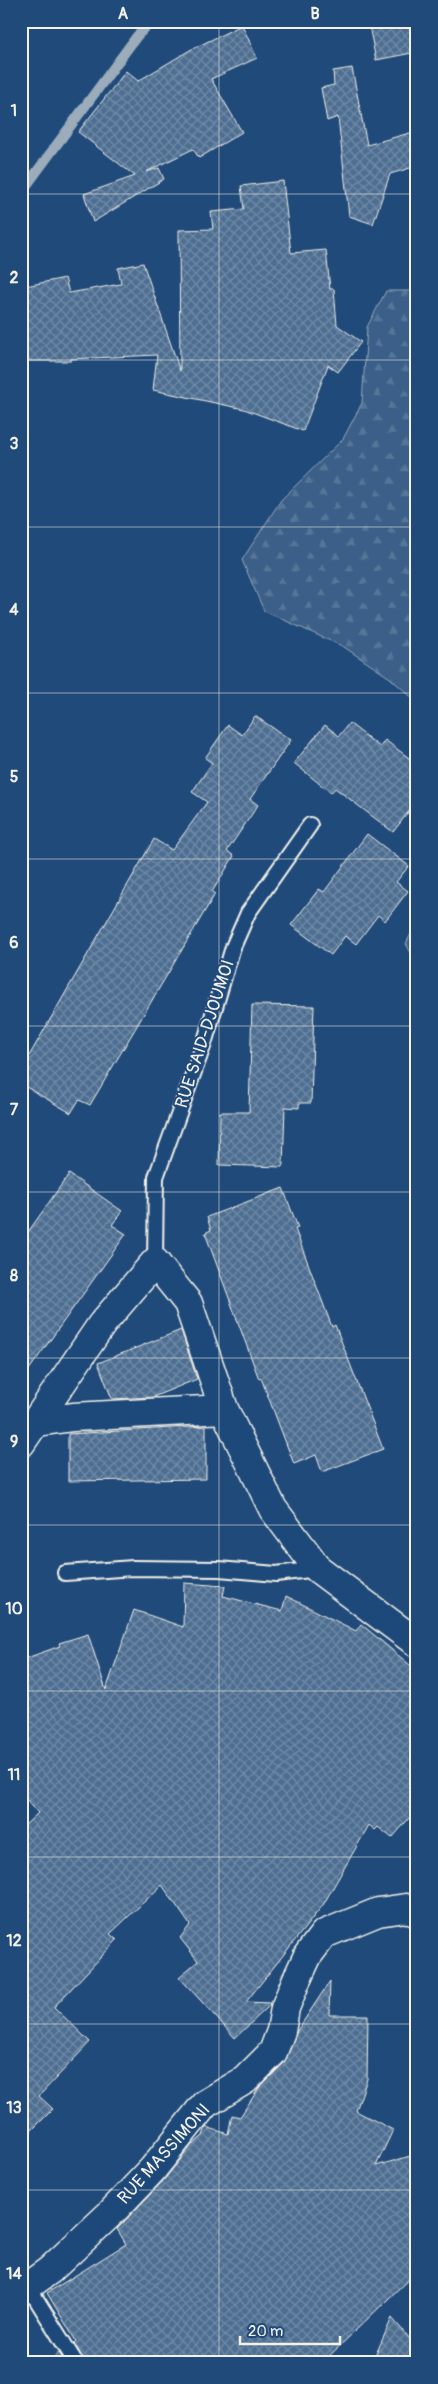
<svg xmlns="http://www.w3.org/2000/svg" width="438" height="2384" viewBox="0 0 438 2384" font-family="Pangolin,sans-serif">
	<defs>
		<pattern id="forest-firs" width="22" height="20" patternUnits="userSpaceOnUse" patternTransform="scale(1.25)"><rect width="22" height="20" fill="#3a5f88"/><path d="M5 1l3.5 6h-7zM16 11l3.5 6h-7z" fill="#577699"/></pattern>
		<pattern id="building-cross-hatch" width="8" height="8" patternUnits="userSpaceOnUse" patternTransform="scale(1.25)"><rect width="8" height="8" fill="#4d6e92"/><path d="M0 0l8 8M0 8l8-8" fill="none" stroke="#708aa6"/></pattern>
	</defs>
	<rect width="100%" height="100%" fill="#1f4a7a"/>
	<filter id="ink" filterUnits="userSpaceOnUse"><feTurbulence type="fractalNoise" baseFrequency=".02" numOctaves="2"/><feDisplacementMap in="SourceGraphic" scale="10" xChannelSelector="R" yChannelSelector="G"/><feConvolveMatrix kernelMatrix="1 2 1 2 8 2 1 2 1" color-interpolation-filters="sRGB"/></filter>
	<g filter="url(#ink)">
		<path fill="url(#forest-firs)" stroke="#97a8b8" d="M386,291H417V702L390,678L344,647L264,611L242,560L281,500L343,439L362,403L367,327Z
			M417,921V963L406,944Z"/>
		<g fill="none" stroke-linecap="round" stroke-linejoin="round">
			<path stroke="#9cacbb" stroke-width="10" d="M21,193L137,36L152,21"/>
		</g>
		<path fill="url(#building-cross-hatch)" stroke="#f4f1e8" d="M368,21H417V52L376,60Z
			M242,25L257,58L211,79L242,132L199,158L193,149L146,172L159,168L164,179L93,222L84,194L135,176L78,132L126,71L138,81L190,50Z
			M352,68L367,145L417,131V166L390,174L373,224L349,216L338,117L327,121L321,88L334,85L333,71Z
			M283,181L291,253L326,250L330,289H334L337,325L361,342L338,372L328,365L303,431L244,409L153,390L157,355L71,359V361H21V287L65,278L69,293L121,284L118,268L143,263L180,371L179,230L213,229L211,212L244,209L241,186Z
			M255,716L291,740L250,799L258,805L227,851L234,856L212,892L215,894L90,1105L79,1100L71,1113L21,1084V1070L154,839L172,850L207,802L192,792L212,763L205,758L228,725L242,735Z
			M349,723L380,747L385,740L417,764V801L393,832L335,788L331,793L294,763L325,725L339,736Z
			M367,834L409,866L396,882L408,891L385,921L378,915L356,944L345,936L331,955L291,925L319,889L324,892Z
			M252,1005L314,1006L311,1103H299V1108L285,1107L283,1167L219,1165L220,1112H249Z
			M69,1174L122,1211L112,1225L126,1234L21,1381V1242Z
			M283,1188L298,1228L295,1229L332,1327L335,1325L383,1449L322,1472L316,1455L294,1464L261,1378L259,1379L205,1233L211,1230L207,1217Z
			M181,1330L197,1379L153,1397L112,1399L98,1363Z
			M206,1426V1479L68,1481V1434Z
			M184,1583L225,1586L223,1596L282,1611L286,1596L356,1631L361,1624L417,1671V1809L392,1838L378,1827L375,1830L369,1825L323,1905L246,2002L270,2003L269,2006L235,2038L179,1977L198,1961L180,1938L190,1925L162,1885L110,1934L117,1940L54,2007L90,2042L39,2096L53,2109L21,2141V1829L38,1813L21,1793V1660L60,1646L59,1643L88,1634L106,1690L134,1610L183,1627Z
			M330,1981L329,2015H368L367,2079L356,2111L393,2130L376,2166L417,2154V2271L322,2363H85L74,2343L76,2341L47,2293L126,2244L117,2229L118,2228L163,2181L192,2145L203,2136L206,2127L228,2134L232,2115L240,2117L259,2088L284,2063L297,2031Z
			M392,2318L417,2347V2363H372Z
			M59,2353L66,2363H45Z"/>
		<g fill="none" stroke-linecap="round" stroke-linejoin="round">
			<defs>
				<path id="lane" d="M155,1262L156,1177L204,1044L233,947L248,913L310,825
					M65,1573L133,1568L219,1569L276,1574L318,1569
					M28,2286L76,2363"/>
				<path id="street" d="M37,1422L73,1417L224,1409
					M21,1443L102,1324L155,1262L188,1303L224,1409L273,1509L318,1569L417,1643
					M21,2291L50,2270L112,2212L152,2170L205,2104L245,2080L273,2052L281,2031L285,2008L296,1981L308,1955L324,1934L378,1912L406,1908L417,1913"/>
			</defs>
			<use href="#lane" stroke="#f4f1e8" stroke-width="18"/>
			<use href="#street" stroke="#f4f1e8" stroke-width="31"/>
			<use href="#lane" stroke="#1f4a7a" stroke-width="14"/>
			<use href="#street" stroke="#1f4a7a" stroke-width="28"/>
		</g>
	</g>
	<path fill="none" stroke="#f4f1e8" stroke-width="1" stroke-opacity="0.55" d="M219,21V2363M21,194H417M21,360H417M21,527H417M21,693H417M21,859H417M21,1026H417M21,1192H417M21,1358H417M21,1525H417M21,1691H417M21,1857H417M21,2024H417M21,2190H417"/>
	<g text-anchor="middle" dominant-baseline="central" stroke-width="4" stroke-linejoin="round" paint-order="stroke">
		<g font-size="18" fill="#f4f1e8" stroke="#1f4a7a">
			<text transform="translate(205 1034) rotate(-72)">RUE SAID-DJOUMOI</text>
			<text transform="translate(164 2154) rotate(-48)">RUE MASSIMONI</text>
		</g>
	</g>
	<rect width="438" height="2384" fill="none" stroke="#1f4a7a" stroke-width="55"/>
	<path d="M240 2336v8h100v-8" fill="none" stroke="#f4f1e8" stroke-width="2.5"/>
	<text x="248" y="2336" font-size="15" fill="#f4f1e8" stroke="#1f4a7a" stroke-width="4" paint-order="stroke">20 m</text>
	<rect x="28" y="28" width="382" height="2328" fill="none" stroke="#f4f1e8" stroke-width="2"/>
	<g font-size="16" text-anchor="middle" font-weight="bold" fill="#f4f1e8">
		<text x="123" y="19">A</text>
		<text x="315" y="19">B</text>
		<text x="14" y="116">1</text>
		<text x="14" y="283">2</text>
		<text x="14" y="449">3</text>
		<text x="14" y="615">4</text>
		<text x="14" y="782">5</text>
		<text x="14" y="948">6</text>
		<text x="14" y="1115">7</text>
		<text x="14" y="1281">8</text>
		<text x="14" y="1447">9</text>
		<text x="14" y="1614">10</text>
		<text x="14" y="1780">11</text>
		<text x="14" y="1946">12</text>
		<text x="14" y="2113">13</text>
		<text x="14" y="2279">14</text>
	</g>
</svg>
